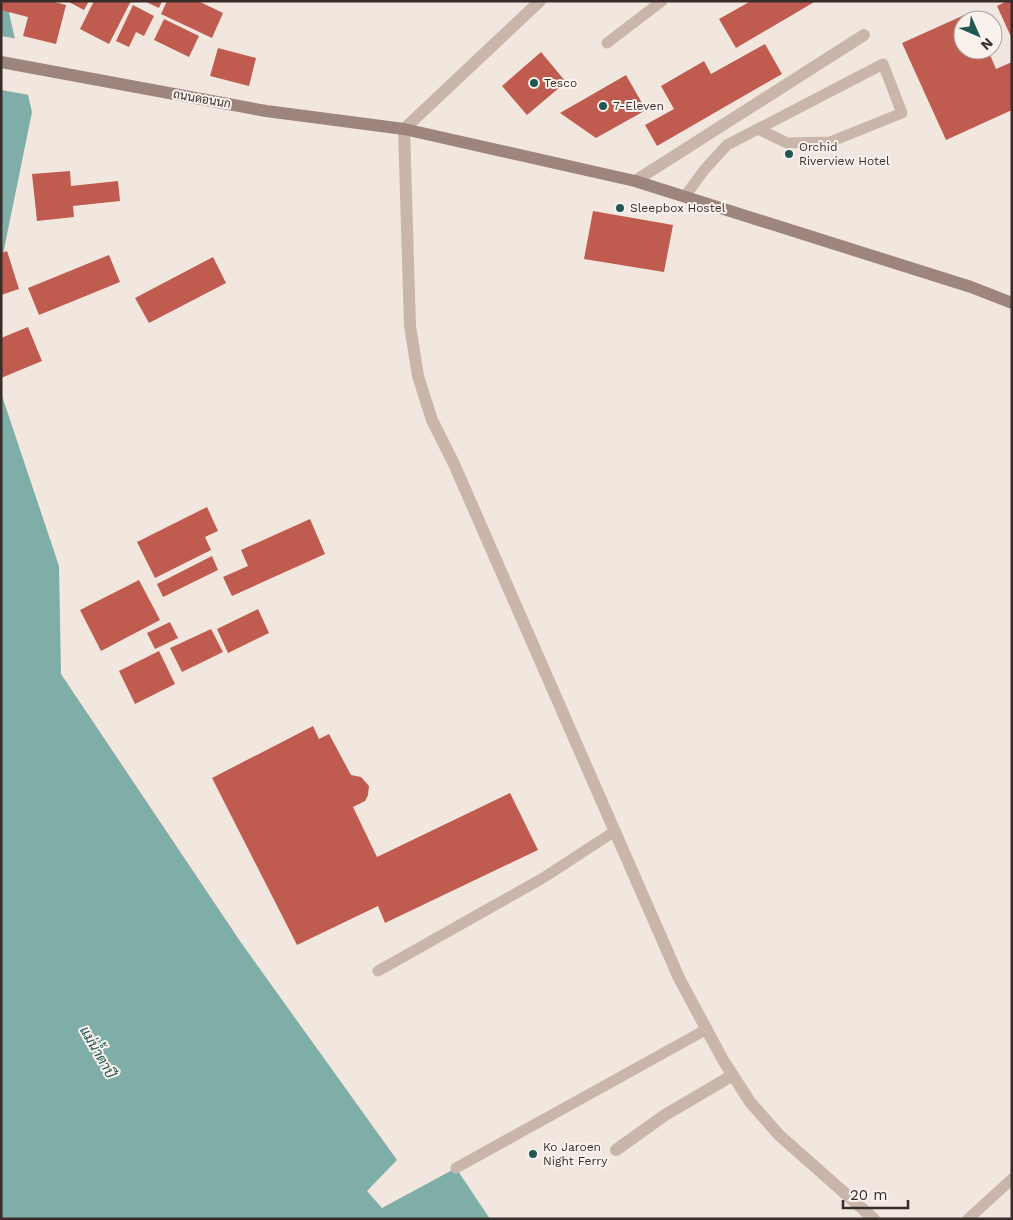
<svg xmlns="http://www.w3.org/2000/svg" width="1013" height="1220" viewBox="0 0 1013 1220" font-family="'Work Sans',Sarabun,sans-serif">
	<rect width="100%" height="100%" fill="#f2e7df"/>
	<path fill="#7faea9" d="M1,1H14L9,13L32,112L1,264Z
		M1,393L59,566L61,674L242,944L397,1160L367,1191L382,1208L456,1168L490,1219H1Z"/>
	<path fill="#f2e7df" d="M1,36L18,39L30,95L1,90Z"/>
	<path fill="#c05b4f" d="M1,1H51L66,5L56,44L23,36L28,17L1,10Z
		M67,1H89L84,10Z
		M94,1H131L109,44L80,29Z
		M144,1H162L159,8Z
		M167,1H198L223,13L212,38L161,14Z
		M751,1H816L736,48L719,19Z
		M1007,1H1012V39L997,6Z
		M133,5L154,16L144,36L136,32L129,47L116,41Z
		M971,12L975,20H963V50H988L996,69L1012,62V110L946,140L902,43Z
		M164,19L199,36L189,57L154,40Z
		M765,44L782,74L657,146L645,125L674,109L661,86L704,61L711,74Z
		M218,48L256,58L249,86L210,76Z
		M541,52L566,82L527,115L502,86Z
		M626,75L646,110L596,138L560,113Z
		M70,171L71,186L118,181L120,201L73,206L74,217L37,221L32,174Z
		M593,211L673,225L664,272L584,259Z
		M7,251L19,289L1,295V253Z
		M109,255L120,282L39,315L28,288Z
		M213,257L226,283L149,323L135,298Z
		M28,327L42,361L1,378V338Z
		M207,507L218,531L205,537L211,550L155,578L137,542Z
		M310,519L325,554L232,596L223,577L248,566L241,550Z
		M212,556L218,570L163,597L157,584Z
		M139,580L160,620L101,651L80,610Z
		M258,609L269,633L228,653L217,629Z
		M170,622L178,638L155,649L147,633Z
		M211,629L223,652L182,672L170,648Z
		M159,651L175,684L135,704L119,671Z
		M313,726L319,739L329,734L351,775L361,777L369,786L368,795L365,801L353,807L377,857L510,793L538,850L385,923L378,906L297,945L212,778Z"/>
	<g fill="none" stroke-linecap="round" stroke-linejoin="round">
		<path stroke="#cab5ab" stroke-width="11" d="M607,43L662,1
			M685,196L705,169L727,145L883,64L902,113L830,142L787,143L758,129
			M378,971L543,878L615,831
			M456,1168L707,1029
			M968,1219L1012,1179"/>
		<path stroke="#cab5ab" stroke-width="12" d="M540,1L404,129L410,326L418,376L432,420L454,464L679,978L723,1060L750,1102L779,1135L874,1219
			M635,181L864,35
			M616,1150L665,1115L733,1075"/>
		<path stroke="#9d847d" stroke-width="12" d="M1,62L266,111L404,129L635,181L971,287L1012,303"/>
	</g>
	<g fill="#215854" stroke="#f9f1ec" stroke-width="2">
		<circle cx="534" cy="83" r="5"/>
		<circle cx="603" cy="106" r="5"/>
		<circle cx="789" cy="154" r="5"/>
		<circle cx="620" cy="208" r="5"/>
		<circle cx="533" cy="1154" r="5"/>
	</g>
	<g text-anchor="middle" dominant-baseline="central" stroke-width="4" stroke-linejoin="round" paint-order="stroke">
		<g font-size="12" fill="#382d2a" stroke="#f9f1ec" text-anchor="start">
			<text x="544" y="83">Tesco</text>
			<text x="613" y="106">7-Eleven</text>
			<text x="799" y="147">Orchid<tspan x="799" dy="14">Riverview Hotel</tspan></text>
			<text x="630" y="208">Sleepbox Hostel</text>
			<text x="543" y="1147">Ko Jaroen<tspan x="543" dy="14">Night Ferry</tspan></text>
		</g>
		<g font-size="12" fill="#382d2a" stroke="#f9f1ec">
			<text transform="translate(202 99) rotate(10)">ถนนดอนนก</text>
		</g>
		<g font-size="14" font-style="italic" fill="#215854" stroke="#f9f1ec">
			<text transform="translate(98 1052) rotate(60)">แม่น้ำตาปี</text>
		</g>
	</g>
	<rect width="1013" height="1220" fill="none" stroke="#382d2a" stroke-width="5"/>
	<g transform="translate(978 35) rotate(135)"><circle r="24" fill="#f9f1ec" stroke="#aca39e"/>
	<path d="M0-4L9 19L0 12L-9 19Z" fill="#215854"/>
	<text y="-8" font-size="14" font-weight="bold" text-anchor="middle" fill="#382d2a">N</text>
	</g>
	<path d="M843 1200v8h65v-8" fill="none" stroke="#382d2a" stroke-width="2.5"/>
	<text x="850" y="1200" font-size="15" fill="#382d2a" stroke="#f9f1ec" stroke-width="4" paint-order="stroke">20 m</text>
</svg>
